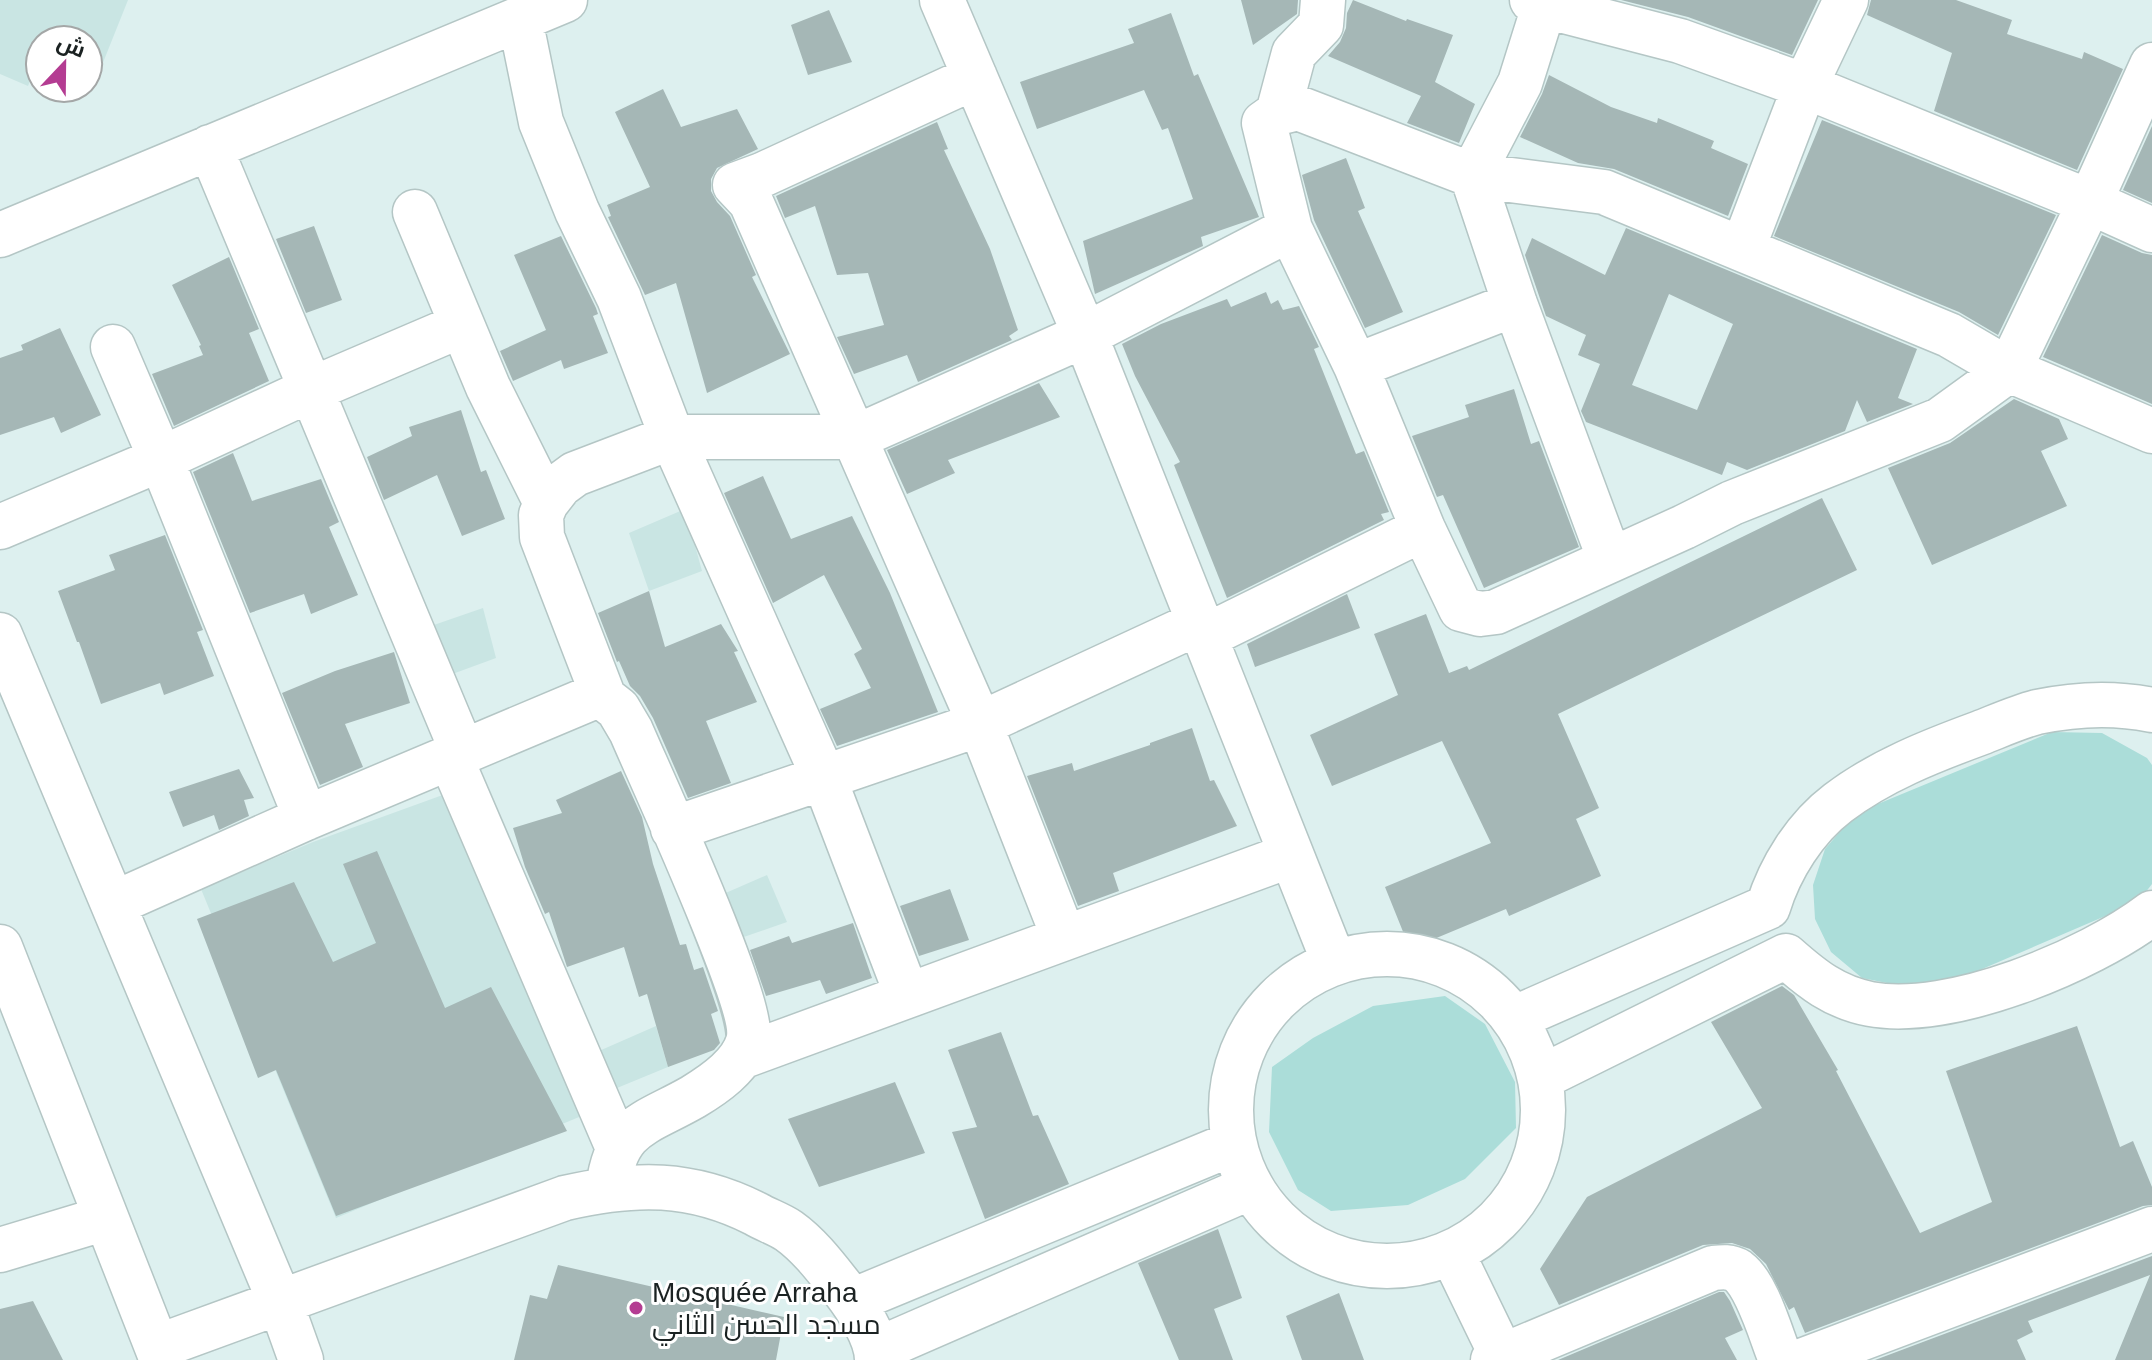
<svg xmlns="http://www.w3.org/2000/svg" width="2152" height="1360" viewBox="0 0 2152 1360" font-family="Helvetica,Cairo,sans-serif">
	<rect width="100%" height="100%" fill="#ddf0ef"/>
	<path fill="#c9e5e3" d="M0,0H128L102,65L88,59V40H40V56L28,86L0,74Z
		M685,509L702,571L649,591L629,533Z
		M483,608L496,658L447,676L428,627Z
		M462,788L596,1110L336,1218L201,889L313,842Z
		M767,875L787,922L738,939L721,895Z
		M656,1026L668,1067L617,1088L599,1051Z"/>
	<path fill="#abddd9" d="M2052,732L2102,733L2147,758L2152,765V884L2138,902L1945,985L1917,989L1862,978L1831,952L1815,919L1813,885L1825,849L1856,813Z
		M1445,996L1485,1024L1515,1082L1516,1128L1465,1179L1408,1205L1331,1211L1298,1190L1269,1132L1272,1067L1313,1038L1373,1006Z"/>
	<path fill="#a5b7b6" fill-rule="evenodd" d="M1241,0H1298L1297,14L1253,45Z
		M1353,0L1406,21L1407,19L1453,35L1435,82L1475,104L1459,143L1407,123L1421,96L1328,56L1340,42L1346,28L1347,13Z
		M1621,0H1818L1792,55L1688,17Z
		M1871,0H1956L2012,20L2007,34L2082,59L2084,52L2123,69L2077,170L1934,111L1952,53L1867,15Z
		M829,10L852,62L808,75L791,25Z
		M1171,13L1194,76L1198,74L1259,217L1201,237L1203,246L1095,294L1083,241L1193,199L1168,128L1162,130L1144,90L1037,129L1020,82L1134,43L1128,29Z
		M1549,75L1611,107L1657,123L1658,118L1714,141L1711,148L1748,164L1728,216L1614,169L1578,163L1520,137L1542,94Z
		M663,89L681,127L737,109L758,149L717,168L711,179V191L717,202L730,216L756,275L752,277L790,354L707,393L676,283L645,295L608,217L611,216L607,205L650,187L615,112Z
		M1822,120L2056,215L1998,335L1959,312L1774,236Z
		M937,122L948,149L944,150L990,249L1018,330L1009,336L1012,340L918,382L907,355L854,374L837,337L884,325L868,273L837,275L815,206L785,218L776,196Z
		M2152,126V203L2123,190Z
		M1346,158L1365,208L1358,211L1403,312L1365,328L1314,220L1302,175Z
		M314,226L342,300L306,313L276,239Z
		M1626,228L1917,349L1898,398L1913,404L1867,422L1857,400L1845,431L1747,470L1727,462L1722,475L1586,422L1581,411L1600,364L1578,355L1586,335L1546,316L1525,255L1532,238L1605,275ZM1669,294L1733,324L1697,410L1632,385Z
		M2102,235L2142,253L2152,255V404L2043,357Z
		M561,236L596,308L598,314L593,316L608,353L564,369L561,360L513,381L500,351L546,330L514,255Z
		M229,257L259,329L249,333L269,381L174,426L152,374L203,355L199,346L201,345L172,285Z
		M1266,292L1271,304L1278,300L1283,310L1299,306L1319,347L1314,349L1356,454L1364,451L1389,512L1381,514L1384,520L1227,598L1174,465L1180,462L1135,376L1122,344L1161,324L1227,299L1231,307Z
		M60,328L101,415L61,433L54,417L0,435V358L23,350L21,345Z
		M1039,383L1060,417L948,460L955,473L907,494L887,450Z
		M1514,389L1531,444L1539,441L1579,547L1484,588L1443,495L1437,497L1412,436L1469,417L1465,405Z
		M2014,399L2059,419L2068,439L2041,451L2067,506L1932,565L1888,468L1950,443Z
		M461,410L481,472L486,470L505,519L462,536L437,475L384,500L367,457L412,436L409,427Z
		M233,453L252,501L321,479L339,522L329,527L358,595L311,614L304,594L250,613L193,472Z
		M763,476L791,539L852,516L890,593L938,712L837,746L820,709L871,688L854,654L862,649L824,575L773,603L724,493Z
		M1822,498L1857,570L1558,714L1599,808L1576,819L1601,876L1509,916L1506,909L1410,949L1385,887L1491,843L1442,741L1332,786L1310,735L1398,695L1374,634L1426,614L1449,673L1467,666L1469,670Z
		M165,535L203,630L197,632L214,676L164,695L160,683L101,704L79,642H77L58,591L115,570L109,555Z
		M649,591L665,647L721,624L738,651L734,652L757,702L706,721L731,783L688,798L653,718L640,696L630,686L619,661L617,662L598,613Z
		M1347,594L1360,628L1255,667L1247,644Z
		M394,652L410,703L345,724L363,767L320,785L282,693L335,671Z
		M1192,728L1210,781L1214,780L1237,826L1113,873L1119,891L1078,906L1027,776L1072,763L1074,771L1150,745V743Z
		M239,769L254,798L244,800L249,816L219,830L214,815L183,827L169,792Z
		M621,771L642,817L653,864L680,945L686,944L694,970L703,967L718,1011L711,1014L720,1043L714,1050L668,1067L647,994L639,997L624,947L567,967L549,912L545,914L525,867L513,828L562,813L556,800Z
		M377,851L445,1008L491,987L567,1131L336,1216L276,1070L258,1078L197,919L294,882L333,962L376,943L343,864Z
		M950,889L969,940L919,956L900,906Z
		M853,923L872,978L826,994L820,980L766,996L750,950L789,936L792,943Z
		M1782,986L1794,995L1838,1070L1836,1071L1920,1233L1992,1202L1946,1071L2077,1026L2120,1147L2133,1141L2152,1187V1205L2143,1206L1805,1333L1794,1307L1789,1310L1766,1264L1750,1249L1732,1243L1703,1245L1559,1305L1540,1269L1587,1197L1762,1108L1711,1022Z
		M1001,1032L1033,1116L1038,1115L1069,1184L985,1219L952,1132L977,1127L948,1050Z
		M895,1082L925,1153L819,1187L788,1119Z
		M1218,1229L1242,1298L1214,1309L1233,1360H1179L1138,1263Z
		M2152,1256V1360H2115L2150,1275L2028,1321L2033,1332L2017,1340L2026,1360H1875Z
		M558,1265L784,1317L776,1360H514L530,1295L547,1299Z
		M1719,1292H1724L1730,1301L1743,1330L1725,1338L1737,1360H1558Z
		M1339,1293L1364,1360H1302L1286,1316Z
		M33,1301L63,1360H0V1309Z"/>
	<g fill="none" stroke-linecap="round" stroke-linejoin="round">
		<defs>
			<path id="minor" d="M942,0L1085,335L1334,962
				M1532,0L1545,6L1680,41L1805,86L2090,202L2152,230
				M1546,0L1520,83L1472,175L1515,304L1610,560
				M520,19L541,122L577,211L619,298L672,437L824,778L907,995
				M975,77L762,175L735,185L751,202L980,724L1064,938
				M1278,113L1298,108L1472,175L1604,192L1949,335L2009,370L2090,202L2152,65
				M210,147L463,753
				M415,212L488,387L546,503
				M1290,229L1356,366L1423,529L1461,609L1480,614L1496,612L1684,527L1732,503L1940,420L2009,370L2152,431
				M0,235L565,0
				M1743,248L1805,86L1846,0
				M1356,366L1515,304
				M0,527L161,459L113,347
				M0,635L281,1304L301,1360
				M1204,637L1423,529
				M604,698L542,537L541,515L546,503L560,485L575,474L672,437H856L1085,335L1290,229L1264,123L1278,113L1294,53L1321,25L1323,0
				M451,759L618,1148
				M306,818L161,459L310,390L462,325
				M673,829L980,724L1198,623
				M113,904L306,818L591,698H604L618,709L631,731C651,778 758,1008 748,1042C741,1066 713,1085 693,1097C644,1125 616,1125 608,1188
				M0,947L162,1360
				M1231 1110a156 156 0 1 1 312 0a156 156 0 1 1-312 0Z
				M1515,1018L1768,907C1780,868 1805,828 1838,803C1880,771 1931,751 1980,733C1998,726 2018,717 2037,712C2075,704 2114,702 2152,710
				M741,1057L1291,855
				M1542,1077L1786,956C1812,979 1834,997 1870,1004C1950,1019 2089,961 2152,913
				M0,1250L106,1218
				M1452,1253L1504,1360
				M852,1301L1234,1143
				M157,1347L565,1198C635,1182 691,1181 756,1214C766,1220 779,1224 789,1231C810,1246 827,1269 843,1289C857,1307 877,1337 877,1360
				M877,1350L1251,1187
				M1493,1360L1713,1268C1722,1267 1730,1266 1738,1271C1758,1286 1771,1336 1781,1360
				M1804,1360L2152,1229"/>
		</defs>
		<use href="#minor" stroke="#b4c6c5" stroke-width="47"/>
		<use href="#minor" stroke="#fff" stroke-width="44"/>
	</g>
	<circle fill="#b43c92" stroke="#fff" stroke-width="3" cx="636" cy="1308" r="8"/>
	<g text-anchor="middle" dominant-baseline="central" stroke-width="6" stroke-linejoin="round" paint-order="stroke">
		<g font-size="28" fill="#1b2222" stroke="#fff" text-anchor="start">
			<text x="652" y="1292">Mosquée Arraha<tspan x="652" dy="32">مسجد الحسن الثاني</tspan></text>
		</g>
	</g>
	<g transform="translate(64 64) rotate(22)"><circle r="38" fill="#ffffff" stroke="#a4a7a7" stroke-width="2"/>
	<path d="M0-6L14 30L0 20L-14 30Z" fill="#b43c92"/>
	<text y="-12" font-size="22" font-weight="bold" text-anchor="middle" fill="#1b2222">ش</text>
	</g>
</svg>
